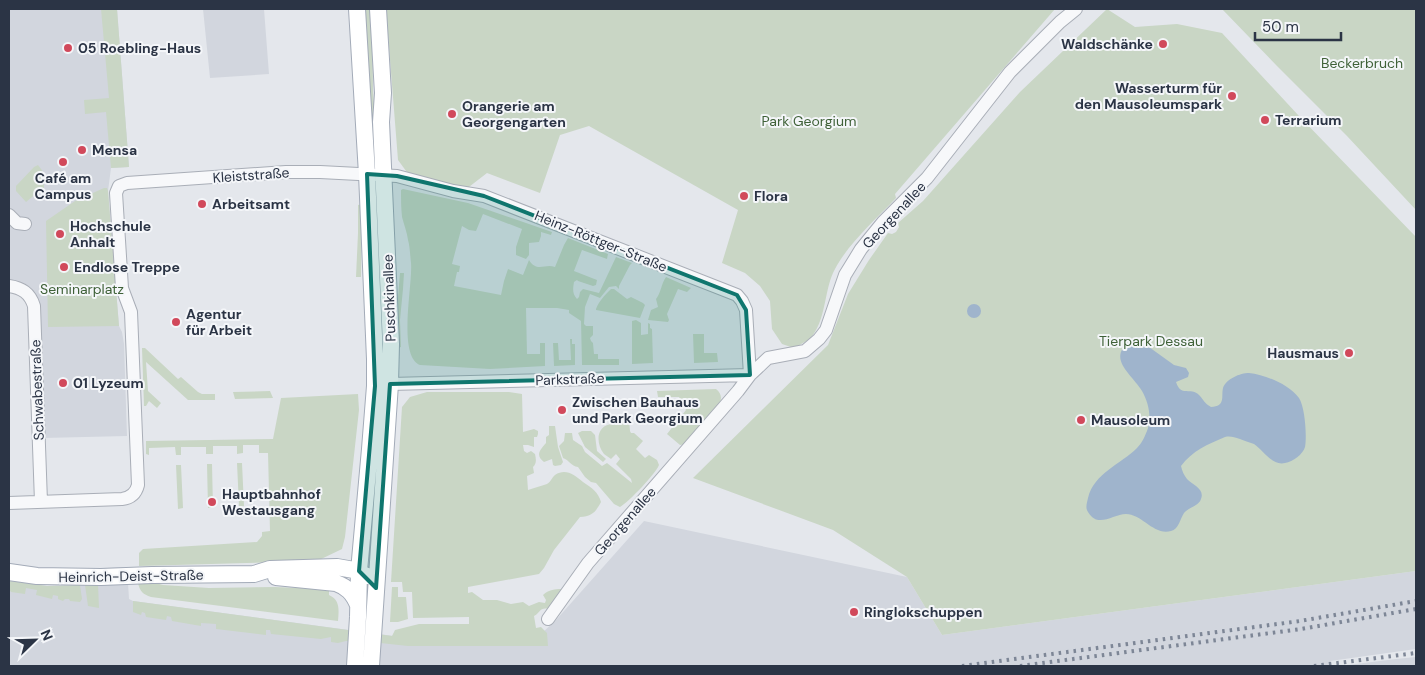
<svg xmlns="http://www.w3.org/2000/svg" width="1425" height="675" viewBox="0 0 1425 675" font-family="'DM Sans',sans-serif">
	<rect width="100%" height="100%" fill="#e4e7ec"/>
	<path fill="#d2d6de" d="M9,9H117L129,167L111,168L108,191L119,326L122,332L124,344L127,436L43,438L39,302L37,296L30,287L26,284L9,280Z
		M203,9H264L269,74L210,78Z
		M644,521L907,577L942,635L1416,571V649L1330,661V666H9V581L47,586L101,584V568L127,567L129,599L133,601L401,637L542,633L556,620Z
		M1416,657V666H1340L1396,659Z"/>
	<path fill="#c9d6c5" d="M101,9H117L129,167L111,168L106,112L85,114L84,100L109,98Z
		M363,9H372L373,90L377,147L371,148Z
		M386,9H1055L895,194L896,198C876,219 848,244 835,269C824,289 827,315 813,335C809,341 800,344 794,348L782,344L772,329L770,301L760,286L745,273L722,263L738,210L589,126L560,135L540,193L487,173L465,190L409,175L398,160Z
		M1107,9L1135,27L1177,24L1222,33L1299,116L1416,237V571L942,635L907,577L833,530L693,478L828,345L848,294L869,260L888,233L892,234L896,232L899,227L898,223L923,201L1020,92Z
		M1222,9H1416V210L1347,136L1277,66Z
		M38,165L44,173V191L37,193L26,202L16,191V186L34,167Z
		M104,188H107L108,191L119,326L48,327L46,221L75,201Z
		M403,189L468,203L552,232L551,235L541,232V236L539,242L529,243V255L526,259L516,255V247L522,229L483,214L476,231L469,230L462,226L452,264L460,266L459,272H457L454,286L501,295L504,281L508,269L523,275L529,260C537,273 545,263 555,267L564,245L568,238L608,254L607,259L582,250L574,271L597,280L596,285L593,286L578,281L577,280L574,282C573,289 572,293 577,299L579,297L580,292L583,289L599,293L616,257L632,263L630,265L619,286V289L616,286L609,287L600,298L590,294L585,307L584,324L586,326H593V335L590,338L591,341L593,343L594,354H598V359H619V365H582L581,321L569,313V310L557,308H526L527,354H540V343H545V366L490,369L420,365C397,356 413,284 411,263C410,255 410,247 408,240C407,232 404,225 402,217C401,208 401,199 401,190Z
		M362,204L361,277H356L358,233V205Z
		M400,273H404L403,289L400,320L401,347L398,348L396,321Z
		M666,277L691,288L687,292L678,289L667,314L669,320L668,322L648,320L651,310L658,307L656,299C661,293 661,284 666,277Z
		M611,289H614L627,299L631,297L643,303L645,305L640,318L596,310V309C599,301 605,295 611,289Z
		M636,320L641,323V335L648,334V323L650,324V328L652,329L653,363L632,364V321Z
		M693,334H704V353H717L718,362L694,363Z
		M570,339H572V344H575V365L554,366L553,343H558L559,360H571Z
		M142,348H145L178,379L181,377L198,392L202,394H215V400H188L146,362L148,391L161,403L157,408L149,401L146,406H144Z
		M716,389C721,393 722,397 720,403C718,410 692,436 686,444L680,445L667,434L686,410L679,397H658L657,391Z
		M270,391L273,398L235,399L233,392Z
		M427,392H509L522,394L523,432L534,429L538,431V434L537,437H534V447L528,445H523L524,451L527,453L531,451L535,454C536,459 537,463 533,467L534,473L527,476L528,490C534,488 541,486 547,484C551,482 552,477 555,475C566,468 574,475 583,482C592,488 598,492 601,502C595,513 592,516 580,517L554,550L544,568L539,574L468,587V593L472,592L483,600H497L511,604L523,602L529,606L539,602L545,603L546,600L543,595C549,589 557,589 565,589L550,609C538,607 542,612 534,616L536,628L541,627L547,633L548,646H408L362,641H346L338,643L331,642V637L321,639L271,634L270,630H266V635L216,629V624L201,623V626L172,621L171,617L167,616L166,620L146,617L145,613L142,612L141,615L133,612V601L392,636L395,630L419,624H469V617L413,618L412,592H403L402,582H391L402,407L410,397Z
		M358,394L359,410L345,537L342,549L317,561L139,566V553L143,549L257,542L262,536V532L270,531L268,453H259V445H243V453L237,454V446H213V454H206V447H181V455H176L175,447L149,448V455L146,454V441L273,439L281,398Z
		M629,420L630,431L631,433H634L643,441L636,449L645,458L649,455L657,460L659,465C656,473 629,502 620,507L614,504L596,483L591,482L585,477L578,467C571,466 569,460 563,458L559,446L564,441L565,433H572L573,440L582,446L585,452L602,466L607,463L632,483L631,479L616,464L620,459L616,454L611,459C609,457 606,456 604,454C595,443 596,423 615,424V421Z
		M549,426H555L558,447L563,462L561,465L555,466L553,465L552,459L544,462C535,455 540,450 546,443V437L549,435Z
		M582,431H591L595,435L597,451L606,459L603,462L585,447L578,433Z
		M237,463H242L244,506H239Z
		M207,464H212L213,508H208Z
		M176,465H181L183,508L178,509Z
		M9,581L47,586L80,585L82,599L80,602L70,601L69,599H65L63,601L58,599V596L53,595L52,599L36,595L37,590L26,588L25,594L11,592L9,589Z
		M152,582L163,585L209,588L275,587L320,589L329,591V595C340,600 339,609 338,621L151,597C143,594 140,592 138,583Z
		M98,584L99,608L88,606L85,585Z
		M392,587H398V597H406L408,619L398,622H390Z"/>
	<path fill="#9fb4cc" d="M967 311a7 7 0 1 1 14 0a7 7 0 1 1-14 0Z
		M1133,340L1142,342L1174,365L1186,368L1189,373L1188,377L1176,382C1181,398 1191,386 1199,395C1204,400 1204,403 1211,407C1226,406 1221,397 1223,388C1226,379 1240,373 1249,373C1266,375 1288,384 1299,398C1305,407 1307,436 1305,447C1303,454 1293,462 1285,463C1272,466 1264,451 1254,444C1249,442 1244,441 1240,439C1234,437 1230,436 1225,437C1208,444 1192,451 1181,466C1182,471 1184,475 1187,479C1193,485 1205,489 1201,499C1199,506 1189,507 1184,513C1180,519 1179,529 1171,531C1154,536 1142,514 1126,514C1113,514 1098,529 1088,512C1085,508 1087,503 1088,498C1094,473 1121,464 1137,448C1142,443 1144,438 1147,431C1152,419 1149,403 1142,391C1132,374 1104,357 1133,340Z"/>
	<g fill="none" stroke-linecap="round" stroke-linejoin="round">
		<defs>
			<path id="minor" d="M9,215L17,223L25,224
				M9,286C22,288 30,293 34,306L41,502
				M390,384L750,375
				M9,503L122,499C131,498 136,493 138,485L131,312L122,288L116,193L119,186L127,183L286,172H320L397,176L453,191L484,196L737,295L742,301L746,310L750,375
				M548,619L588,563L738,391L750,375L768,358L805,351L819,339L826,330L845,275L861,249L883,222L927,178L1010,72L1060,22L1076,9"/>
			<path id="major" d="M9,572L37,576L101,577L152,575L254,574L270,569L337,567L354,570L367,576
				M276,577L336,583C347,587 353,593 358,605
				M355,666L358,617L359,571L370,449L375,386V359L367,174L357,9
				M371,666L390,384L391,344L381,122L383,93L378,9"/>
		</defs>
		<use href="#minor" stroke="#a9aeb7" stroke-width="14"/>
		<use href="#major" stroke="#a3abb8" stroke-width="18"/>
		<use href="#minor" stroke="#f7f8fa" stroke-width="12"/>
		<use href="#major" stroke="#fff" stroke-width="16"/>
		<path stroke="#7d8696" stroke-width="4" stroke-dasharray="2.5 5" stroke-linecap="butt" d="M962,666L1300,621L1416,601
			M1020,666L1301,629L1416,609
			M1314,666L1416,653"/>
	</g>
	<path fill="#0f766e" fill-opacity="0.2" stroke="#0f766e" stroke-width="4" stroke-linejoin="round" d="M367,174L397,176L484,196L737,295L746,310L750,375L390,384L376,588L359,571L375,386Z"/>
	<g fill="#d1495b" stroke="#f4f6f9" stroke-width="2">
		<circle cx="1163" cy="44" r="5"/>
		<circle cx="68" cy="48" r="5"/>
		<circle cx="1232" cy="96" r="5"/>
		<circle cx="452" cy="114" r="5"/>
		<circle cx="1265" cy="120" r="5"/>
		<circle cx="82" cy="150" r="5"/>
		<circle cx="63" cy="162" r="5"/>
		<circle cx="744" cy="196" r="5"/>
		<circle cx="202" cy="204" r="5"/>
		<circle cx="60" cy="234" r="5"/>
		<circle cx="64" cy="267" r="5"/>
		<circle cx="176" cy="322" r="5"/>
		<circle cx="1349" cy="353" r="5"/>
		<circle cx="63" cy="383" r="5"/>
		<circle cx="562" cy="410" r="5"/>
		<circle cx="1081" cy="420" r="5"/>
		<circle cx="212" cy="502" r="5"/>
		<circle cx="854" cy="612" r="5"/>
	</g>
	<g text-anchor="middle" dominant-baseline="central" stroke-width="4" stroke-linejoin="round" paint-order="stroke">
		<g font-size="14" font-weight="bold" fill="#2b3445" stroke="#f4f6f9" text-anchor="start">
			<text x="1153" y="44" text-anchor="end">Waldschänke</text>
			<text x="78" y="48">05 Roebling-Haus</text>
			<text x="1222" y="88" text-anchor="end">Wasserturm für<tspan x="1222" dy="16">den Mausoleumspark</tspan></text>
			<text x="462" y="106">Orangerie am<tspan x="462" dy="16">Georgengarten</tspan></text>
			<text x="1275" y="120">Terrarium</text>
			<text x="92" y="150">Mensa</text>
			<text x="63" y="178" text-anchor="middle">Café am<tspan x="63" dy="16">Campus</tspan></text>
			<text x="754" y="196">Flora</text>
			<text x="212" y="204">Arbeitsamt</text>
			<text x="70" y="226">Hochschule<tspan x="70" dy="16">Anhalt</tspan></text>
			<text x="74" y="267">Endlose Treppe</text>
			<text x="186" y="314">Agentur<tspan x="186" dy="16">für Arbeit</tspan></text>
			<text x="1339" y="353" text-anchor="end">Hausmaus</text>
			<text x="73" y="383">01 Lyzeum</text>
			<text x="572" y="402">Zwischen Bauhaus<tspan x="572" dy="16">und Park Georgium</tspan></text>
			<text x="1091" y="420">Mausoleum</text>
			<text x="222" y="494">Hauptbahnhof<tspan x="222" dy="16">Westausgang</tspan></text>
			<text x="864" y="612">Ringlokschuppen</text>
		</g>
		<g font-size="14" fill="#3f6138" stroke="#f4f6f9">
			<text x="1362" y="63">Beckerbruch</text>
			<text x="809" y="121">Park Georgium</text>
			<text x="82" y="289">Seminarplatz</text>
			<text x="1151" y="341">Tierpark Dessau</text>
		</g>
		<g font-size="14" fill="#2b3445" stroke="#f4f6f9">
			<text transform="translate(251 175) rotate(-4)">Kleiststraße</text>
			<text transform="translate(894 215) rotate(-47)">Georgenallee</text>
			<text transform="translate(601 241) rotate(22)">Heinz-Röttger-Straße</text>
			<text transform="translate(389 298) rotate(-92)">Puschkinallee</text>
			<text transform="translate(570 379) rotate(-2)">Parkstraße</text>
			<text transform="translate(37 390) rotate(-92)">Schwabestraße</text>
			<text transform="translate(625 521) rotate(-49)">Georgenallee</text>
			<text transform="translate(131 576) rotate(-1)">Heinrich-Deist-Straße</text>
		</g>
	</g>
	<rect width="1425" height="675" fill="none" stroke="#2b3445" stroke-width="20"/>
	<g transform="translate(35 640) rotate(67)" stroke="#f4f6f9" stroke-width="4" paint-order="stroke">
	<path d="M0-4L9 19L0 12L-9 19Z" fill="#2b3445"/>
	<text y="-8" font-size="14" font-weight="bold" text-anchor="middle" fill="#2b3445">N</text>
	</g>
	<path d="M1255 32v8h86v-8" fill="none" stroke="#2b3445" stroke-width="2.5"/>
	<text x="1262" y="32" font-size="15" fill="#2b3445" stroke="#f4f6f9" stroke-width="4" paint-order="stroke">50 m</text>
</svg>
